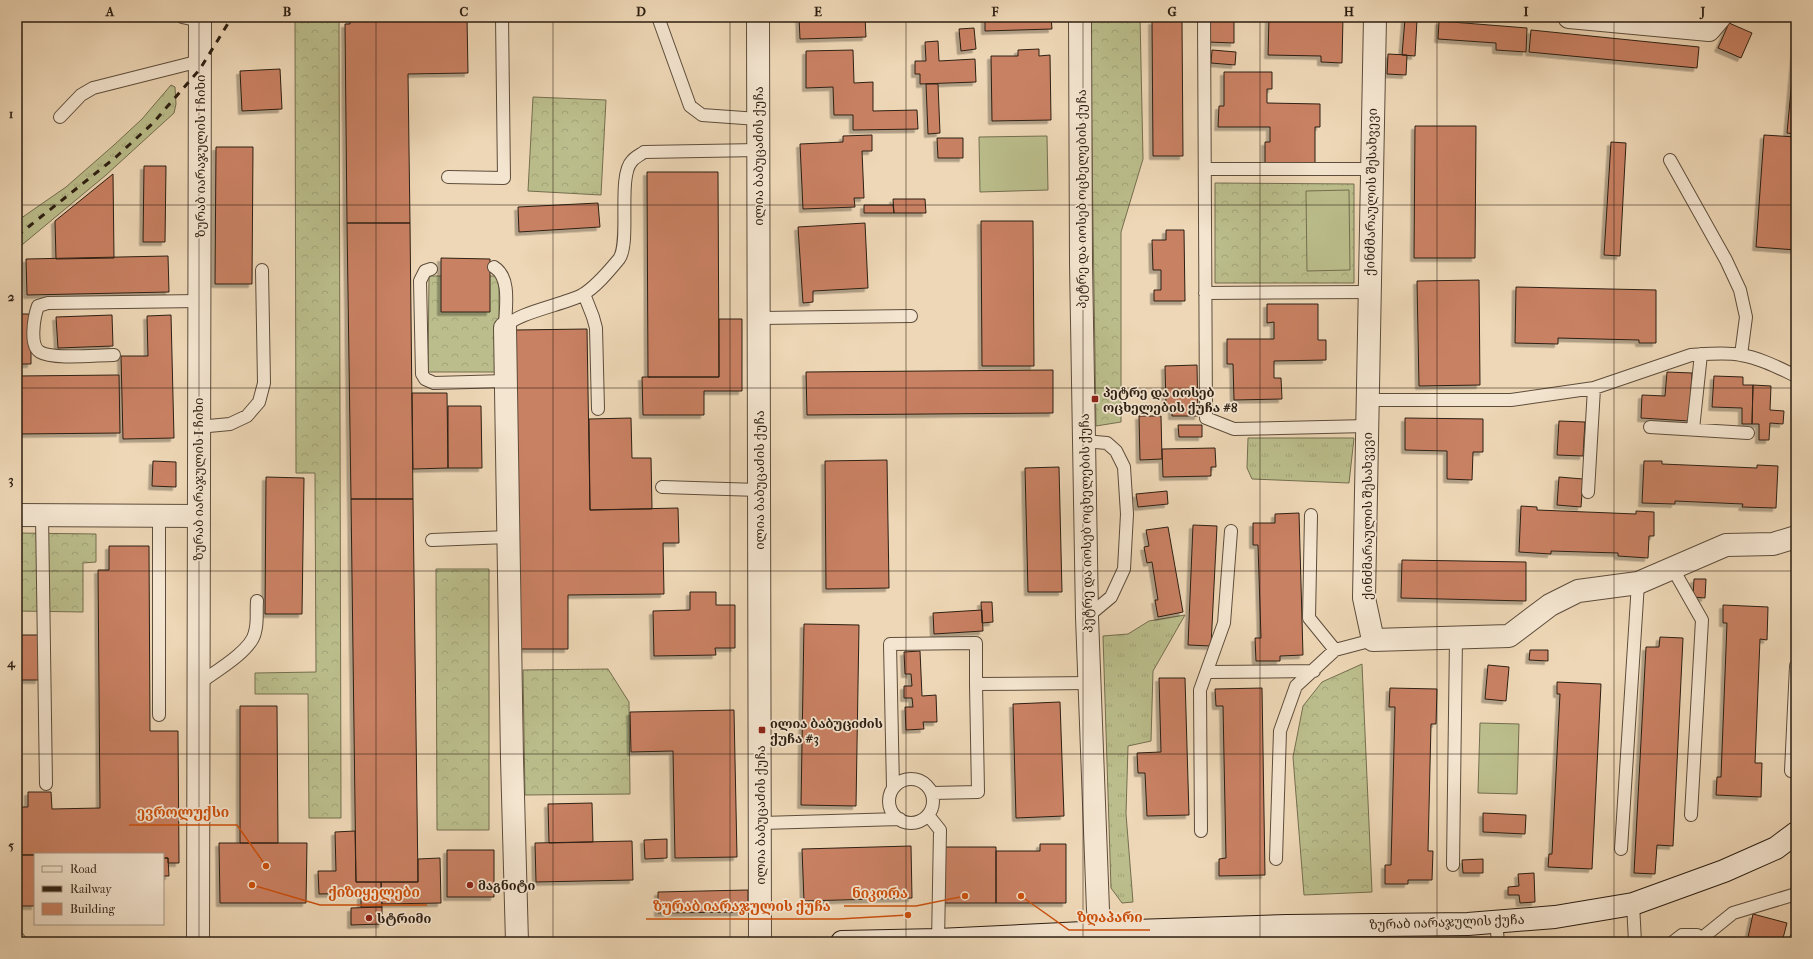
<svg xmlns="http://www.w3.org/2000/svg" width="1813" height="959" viewBox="0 0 1813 959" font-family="'IM FELL French Canon','Noto Serif Georgian',serif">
	<defs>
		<pattern id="grass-tufts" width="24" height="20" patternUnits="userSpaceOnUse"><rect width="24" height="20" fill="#bbbe8c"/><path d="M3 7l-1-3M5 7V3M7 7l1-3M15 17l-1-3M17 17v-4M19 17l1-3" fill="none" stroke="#a1a378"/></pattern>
		<pattern id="forest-crowns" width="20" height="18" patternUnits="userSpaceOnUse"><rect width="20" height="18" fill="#bbbe8c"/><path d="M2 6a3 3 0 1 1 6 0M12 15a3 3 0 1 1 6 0" fill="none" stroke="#a1a378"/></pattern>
		<filter id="shadow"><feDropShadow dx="-3.5" dy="3.5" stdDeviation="0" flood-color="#0004"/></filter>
	</defs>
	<rect width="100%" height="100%" fill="#eed7b6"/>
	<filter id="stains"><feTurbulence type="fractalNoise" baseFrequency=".005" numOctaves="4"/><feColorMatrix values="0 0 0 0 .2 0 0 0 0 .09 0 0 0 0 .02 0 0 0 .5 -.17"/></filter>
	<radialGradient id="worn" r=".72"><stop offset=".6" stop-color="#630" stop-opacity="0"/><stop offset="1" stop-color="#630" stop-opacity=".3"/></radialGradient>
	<path fill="url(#grass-tufts)" stroke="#746e4f" d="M171,85L175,87L176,104L174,113L106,175L17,249V221L66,187L114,145L142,119Z
		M1248,438H1354L1349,483L1252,479L1247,468Z
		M1185,615L1153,671L1151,741L1128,746L1126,814L1133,902L1122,903L1111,888L1103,636L1128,634L1149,621Z"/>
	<path fill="url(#forest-crowns)" stroke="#746e4f" d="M295,17H339L341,818H309L308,694H255V673L316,672L315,473H296Z
		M1090,17H1140L1143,159L1121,232V422L1096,426Z
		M533,97L606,100L601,195L528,191Z
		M1215,183L1354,184V283H1215Z
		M429,276H499V372H428Z
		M17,533L96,534V562L83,563V612L17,611Z
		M436,569H489V830H437Z
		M1362,664L1372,892L1304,895L1293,757L1303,706L1322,682Z
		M608,669L629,702L630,794L525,795L523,670Z"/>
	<path fill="#bbbe8c" stroke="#746e4f" d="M1047,136L1048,190L980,192L979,137Z
		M1349,190L1350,270L1307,271L1306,191Z
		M1480,723L1519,724L1517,794L1478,793Z"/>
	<path fill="#c98163" stroke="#2d1f12" filter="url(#shadow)" d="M350,17H467L468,73L408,74L410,223H347L345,24H350Z
		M799,17H865L866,37L800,39Z
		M985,17H1051L1052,29L985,31Z
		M1208,17L1234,18V43L1208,42Z
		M1269,17H1343L1342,63L1321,62V56L1268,55Z
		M1405,19L1417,20L1415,56L1402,55Z
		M1152,21H1182L1183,156H1153Z
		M1439,21L1527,28L1526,52L1496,50V43L1438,39Z
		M1729,23L1752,33L1741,58L1718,48Z
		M974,28L976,49L961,51L959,29Z
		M1531,30L1699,47L1697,68L1529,52Z
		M1796,36V134L1787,133Z
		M938,41L939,61L975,59L976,82L920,84V74H915V61H926L925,42Z
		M1039,49V56L1050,55L1051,120L992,121L991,56H1018V50Z
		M853,50L854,83L873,82V111L917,110L918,129L853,130V115H834L833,87L806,88V51Z
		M1212,50L1236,52L1235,65L1211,63Z
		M1388,54L1407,55L1406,75L1387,74Z
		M280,69L282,109L242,111L240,71Z
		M1224,72H1272V89H1267V103L1320,104V127H1315V165H1265V142H1270V127H1218L1219,106H1224Z
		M926,84H938L940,133L928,134Z
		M1415,126H1476L1475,258H1414Z
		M872,135V151H862L864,198H854L855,207L803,209L800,144L843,142V136Z
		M1764,135L1796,137V250L1756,247Z
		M937,138H963V158H938Z
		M1611,142L1626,143L1620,256L1604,255Z
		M216,147H253L252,284H215Z
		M144,166H166L165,242H143Z
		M647,172H718L719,377H648Z
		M113,174L114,258L56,259L55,221Z
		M893,199H925L926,213H894Z
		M598,203L600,227L519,232L518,207Z
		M864,205H893L894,213H864Z
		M981,221H1033L1034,366H982Z
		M347,223H410L413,499H351Z
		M865,223L868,288L813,291V302L803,303L798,227Z
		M1166,230H1184L1185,301H1154V290H1161V270H1153L1152,240H1166Z
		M168,256L169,292L27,295L26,259Z
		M441,258L490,259V312H441Z
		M1479,280L1480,385L1419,386L1417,281Z
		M1516,287L1656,290V343H1639V340L1558,338V344L1515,343Z
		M1267,304H1318V340H1326V360L1274,361V378H1281L1282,399L1234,400L1233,364H1227V339H1274V322L1267,323Z
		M17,314H31V364H17Z
		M112,315L113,346L58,348L56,317Z
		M171,315L174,438L123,439L121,356H148L147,316Z
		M719,319H742V391H704V415H643L642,377H719Z
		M587,329L590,510L678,508L679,543H663L664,594L568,595V649H520L515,330Z
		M1197,365L1198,416H1172V406H1166L1165,366Z
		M1053,370V413L807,415L806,372Z
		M1667,372L1692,373L1689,421L1641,418L1642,395L1665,396Z
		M119,375L120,433L17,434V376Z
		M1714,376L1743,377V385H1753L1752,424H1742V408L1712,407Z
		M1753,385L1771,386L1770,410L1784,411L1783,424L1770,423L1769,440H1759V424H1752Z
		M412,393H447L448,468L413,469Z
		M448,406H481L482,468H448Z
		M1139,416H1161L1162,459L1140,460Z
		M631,418L632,458H651L652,509L590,510L589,419Z
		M1405,418L1483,419V452H1473L1472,480L1447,479V451L1405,450Z
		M1559,421L1585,422L1583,456L1557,455Z
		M1178,425H1202V437H1179Z
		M1215,448L1216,467H1211V476L1163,477L1162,449Z
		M887,460L889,588L826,589L825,461Z
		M153,461L176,462V487L152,486Z
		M1644,461H1662V464L1757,468V465L1778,466L1776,508L1742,507L1743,504L1675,501V504L1642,503Z
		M1059,467L1062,592H1028L1025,468Z
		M266,477L304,478L302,614H265Z
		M1559,477L1583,479L1581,507L1557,505Z
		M1167,491L1168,504L1138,507L1136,494Z
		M351,499H413L418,882H356Z
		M1521,506L1537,507V510L1636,514V511L1654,512V536H1649L1648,558L1618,556V553L1551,551V554L1519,552Z
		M1299,513L1303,655L1280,656V661H1256L1255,638H1261L1258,545H1253V523H1275V514Z
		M1193,525L1217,526L1211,646L1188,645Z
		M1168,527L1183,612L1158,617L1155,600H1158L1152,562L1147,563L1144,547L1149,546L1146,530Z
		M109,546H149L150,731H178L179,863H168V858H163V854L17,855V807H28V792H51L52,809L100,808L98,570H109Z
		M1402,560L1526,562V601L1401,598Z
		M1694,579H1706L1705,598L1693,597Z
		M690,592H716V605H735V648H715L716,655L654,656L653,611L690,610Z
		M981,602H992L993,622L982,623Z
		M1723,605L1768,607L1767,640L1760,639L1755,763H1762L1761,797L1716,795L1717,777H1721L1727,623H1723Z
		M982,610L983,631L934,634L933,613Z
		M804,624L859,625L856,806L801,805Z
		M17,635H38L39,680H17Z
		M1660,637L1683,638L1673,846L1657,845L1655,874L1634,873L1646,647H1659Z
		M1530,650H1548V661L1529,660Z
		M920,651L922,696L936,695L937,722H923L924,729L906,730L905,707H913L912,698H904V686H912L911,674H905L904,652Z
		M1488,665L1509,667L1506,701L1485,699Z
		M1159,678H1185L1189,815L1147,816L1145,773H1138L1137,753L1161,752Z
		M1557,682L1601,684L1592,869L1548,867L1549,854H1552L1560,694H1557Z
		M1262,688L1265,875L1219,876V859L1226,858L1223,706H1216L1215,689Z
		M1390,688L1437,689L1436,724H1431L1428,851H1433L1432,880H1408V884H1385V865H1391L1395,707H1389Z
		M1060,702L1064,816L1016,818L1013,704Z
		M240,706H277L278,843H240Z
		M734,710L737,857L675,858L673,751L631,752L630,712Z
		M592,803L593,842L549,843L548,804Z
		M1483,813L1526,815L1525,834L1483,832Z
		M355,831L356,882H381L382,907H361V893L319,894L318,871H336L335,832Z
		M667,839V858L645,859L644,840Z
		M632,841L633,880L536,882L535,843Z
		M219,843H307L306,903H220Z
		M1040,844H1066V903H996V851H1040Z
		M911,846L912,898L804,901L802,849Z
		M944,847H996V903H944Z
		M447,850H494V897H447Z
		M18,855H35V906H19Z
		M163,858H168L169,876H163Z
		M440,858L441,903L382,904L381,882H418V859Z
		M1483,859V873H1463L1462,860Z
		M1534,873L1535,902L1520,903L1519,895H1508V887L1519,886L1518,874Z
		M748,890V912L658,913V892Z
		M382,907V924L351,925V908Z
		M1753,914L1787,923L1782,942H1747Z"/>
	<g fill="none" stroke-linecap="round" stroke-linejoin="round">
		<defs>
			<path id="service" d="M182,17L200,21
				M658,17L690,106L702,115L758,119
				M1204,17L1206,418L1234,429L1367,426
				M60,117L81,95L93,88L200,61
				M1670,160L1726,260L1740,290L1746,317L1741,355
				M1205,169H1372
				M448,177L504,178L502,17
				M494,267C512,278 505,310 505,328
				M431,269L425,271L420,281L422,374L425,379L434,383L506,381
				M1205,293L1370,292
				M584,294L593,317L596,328L598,409
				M759,318L911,316
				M505,328C514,313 563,305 582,295C596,287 609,271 619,259C631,243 617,176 632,161C635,157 640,155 644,152L758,150
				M114,355C97,355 53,360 40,352C29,346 34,317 38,306L48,303L199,301
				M1368,400H1511L1594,388L1691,355C1707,354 1726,352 1741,355C1760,358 1779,368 1796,376
				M198,427L230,424L247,416L259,402L264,383L262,270
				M1650,427L1748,433
				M1693,429L1701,354
				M1084,441L1107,443L1116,451L1124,467L1127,514L1124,569L1111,597L1087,617
				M662,487L759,490
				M1588,492L1594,388
				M42,515L46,784
				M1311,515L1309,618L1335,650
				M432,540L508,537
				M1673,569L1702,620L1691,815
				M1208,672L1314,671
				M198,684C213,673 252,651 255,632C258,622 256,611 257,601
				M159,715V515
				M1791,771L1796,666
				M889 801a22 22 0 1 1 44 0a22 22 0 1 1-44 0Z
				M893,788L890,644L976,643V684L1090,683
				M932,793L978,792L976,684
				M928,815L940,830L938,942
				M759,823L900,819
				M1201,831L1200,690L1224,623L1231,531
				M1621,849L1638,583
				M1276,859L1280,731L1296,686L1335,650L1373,640
				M1453,865L1456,637
				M1633,904L1635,942
				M1496,922L1498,942
				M17,937L21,942
				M1702,938L1733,913L1796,894
				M1673,942L1682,935H1697L1703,942
				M1795,942L1796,939"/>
			<path id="minor" d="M1080,17L1081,263L1087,617L1098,910L1104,932
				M1375,17L1364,598L1373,640L1509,636L1550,605L1578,591L1638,583L1726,545L1773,544L1796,537
				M1569,17L1709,30L1720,17
				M505,328L512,759L517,942
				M17,515L198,516
				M198,942L200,17"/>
			<path id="tertiary" d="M758,17L760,942"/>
			<path id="secondary" d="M842,942L938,940L1104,932L1287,926L1468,924L1555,917L1633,904L1724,871L1776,848L1796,833"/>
		</defs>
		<use href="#service" stroke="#5d4d3b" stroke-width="14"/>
		<use href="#minor" stroke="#5d4d3b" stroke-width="24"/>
		<use href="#tertiary" stroke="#5d4d3b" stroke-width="24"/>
		<use href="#secondary" stroke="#2d1f12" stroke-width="24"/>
		<use href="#service" stroke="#f4e5d0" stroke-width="12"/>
		<use href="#minor" stroke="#f4e5d0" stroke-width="22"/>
		<use href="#tertiary" stroke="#f4e5d0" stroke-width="22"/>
		<use href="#secondary" stroke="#f4e5d0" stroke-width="22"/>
		<path stroke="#2d1f12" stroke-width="3" stroke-dasharray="7 7" stroke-linecap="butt" d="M17,236L116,157L153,123L200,69L232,17"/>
	</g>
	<path fill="none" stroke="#2d1f12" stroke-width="1" stroke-opacity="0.55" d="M199,17V942M376,17V942M553,17V942M730,17V942M906,17V942M1083,17V942M1260,17V942M1437,17V942M1614,17V942M17,205H1796M17,388H1796M17,571H1796M17,754H1796"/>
	<g fill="#8f2418" stroke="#f4e5d0" stroke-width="1.5">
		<rect x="1091" y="395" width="8" height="8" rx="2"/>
		<rect x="758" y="726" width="8" height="8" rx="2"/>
		<circle cx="470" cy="885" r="4"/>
		<circle cx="369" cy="918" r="4"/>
	</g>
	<g text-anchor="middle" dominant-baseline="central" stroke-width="3.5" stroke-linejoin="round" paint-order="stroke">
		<g font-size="13" fill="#2d1f12" stroke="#f4e5d0">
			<text transform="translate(200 156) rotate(-90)">ზურაბ იარაჯულის I ჩიხი</text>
			<text transform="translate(758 156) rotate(-90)">ილია ბაბუცაძის ქუჩა</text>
			<text transform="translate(1371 192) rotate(-89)">ქინძმარაულის შესახვევი</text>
			<text transform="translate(1081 199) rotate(-90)">პეტრე და იოსებ ოცხელების ქუჩა</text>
			<text transform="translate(198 479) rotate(-90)">ზურაბ იარაჯულის I ჩიხი</text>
			<text transform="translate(759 480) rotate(-90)">ილია ბაბუცაძის ქუჩა</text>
			<text transform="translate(1367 516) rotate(-90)">ქინძმარაულის შესახვევი</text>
			<text transform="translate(1086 523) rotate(-91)">პეტრე და იოსებ ოცხელების ქუჩა</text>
			<text transform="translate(760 815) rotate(-90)">ილია ბაბუცაძის ქუჩა</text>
			<text transform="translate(1447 922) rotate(-2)">ზურაბ იარაჯულის ქუჩა</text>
		</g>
		<g font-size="13" font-weight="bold" fill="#2d1f12" stroke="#f4e5d0" text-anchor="start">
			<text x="1103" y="392">პეტრე და იოსებ<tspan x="1103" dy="15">ოცხელების ქუჩა #8</tspan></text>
			<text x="770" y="723">ილია ბაბუციძის<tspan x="770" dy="15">ქუჩა #3</tspan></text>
			<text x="478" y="885">მაგნიტი</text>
			<text x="377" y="918">სტრიმი</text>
		</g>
	</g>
	<path fill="none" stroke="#cc500d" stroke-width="1.5" d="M266 866L237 825H129M252 885L320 905H427M965 896L916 906H844M908 915L839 919H646M1021 896L1069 930H1150"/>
	<g fill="#cc500d" stroke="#f4e5d0" stroke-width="1.5">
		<circle cx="266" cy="866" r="4"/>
		<circle cx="252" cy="885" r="4"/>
		<circle cx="965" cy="896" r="4"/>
		<circle cx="908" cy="915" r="4"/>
		<circle cx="1021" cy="896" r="4"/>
	</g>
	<g font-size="14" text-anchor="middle" font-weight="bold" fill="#cc500d" stroke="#f4e5d0" stroke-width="3.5" stroke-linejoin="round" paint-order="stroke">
		<text x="183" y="817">ევროლუქსი</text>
		<text x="374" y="897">ქიზიყელები</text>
		<text x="880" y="898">ნიკორა</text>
		<text x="742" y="911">ზურაბ იარაჯულის ქუჩა</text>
		<text x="1110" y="922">ზღაპარი</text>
	</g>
	<rect width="1813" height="959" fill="none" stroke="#eed7b6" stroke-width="44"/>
	<rect x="34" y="853" width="130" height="72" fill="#f4e5d0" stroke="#a49684"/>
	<rect x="42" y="866" width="20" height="6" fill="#f4e5d0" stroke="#a49684"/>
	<text x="70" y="873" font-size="12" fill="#2d1f12">Road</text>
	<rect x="42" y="886" width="20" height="6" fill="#2d1f12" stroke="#a49684"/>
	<text x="70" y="893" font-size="12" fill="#2d1f12">Railway</text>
	<rect x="42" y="903" width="20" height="12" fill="#c98163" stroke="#a49684"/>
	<text x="70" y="913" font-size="12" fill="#2d1f12">Building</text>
	<rect x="22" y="22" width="1769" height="915" fill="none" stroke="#2d1f12" stroke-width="1.5"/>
	<g font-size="13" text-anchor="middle" font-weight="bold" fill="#2d1f12">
		<text x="110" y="16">A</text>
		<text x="287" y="16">B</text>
		<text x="464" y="16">C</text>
		<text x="641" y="16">D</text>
		<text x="818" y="16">E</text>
		<text x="995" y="16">F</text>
		<text x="1172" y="16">G</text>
		<text x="1349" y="16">H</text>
		<text x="1526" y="16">I</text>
		<text x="1703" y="16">J</text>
		<text x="11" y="118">1</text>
		<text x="11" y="301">2</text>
		<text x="11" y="484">3</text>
		<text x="11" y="667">4</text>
		<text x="11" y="850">5</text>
	</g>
	<rect width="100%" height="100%" filter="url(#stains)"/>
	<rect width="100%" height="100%" fill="url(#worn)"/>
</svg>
